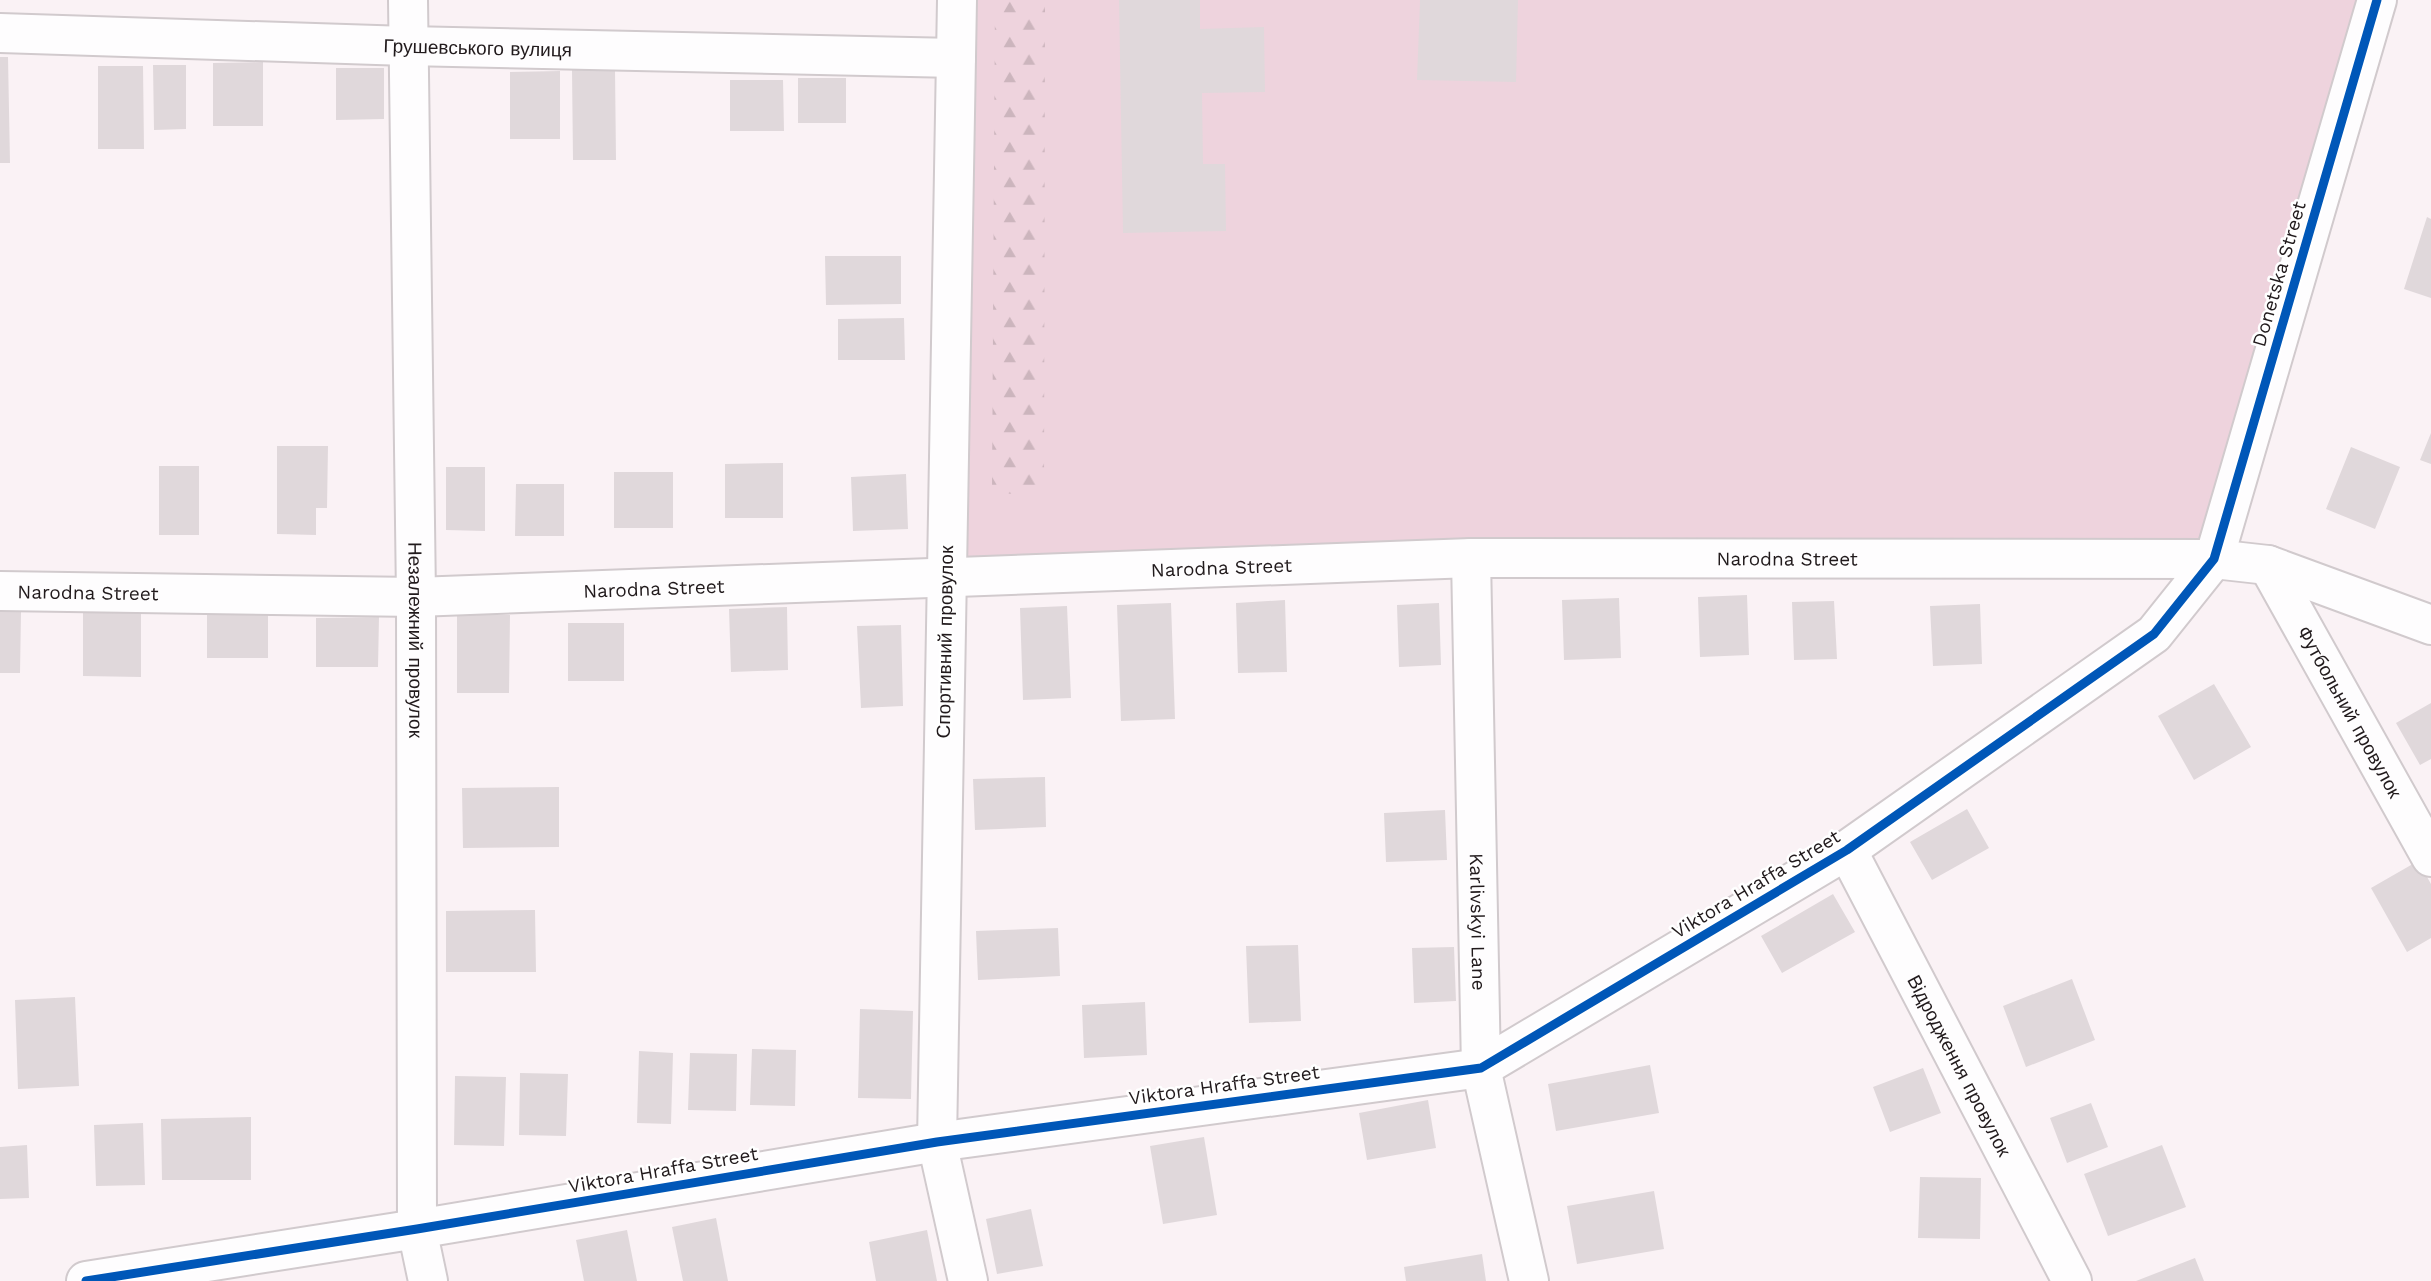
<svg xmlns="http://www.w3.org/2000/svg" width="2431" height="1281" viewBox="0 0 2431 1281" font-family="'Work Sans',sans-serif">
	<defs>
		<pattern id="forest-firs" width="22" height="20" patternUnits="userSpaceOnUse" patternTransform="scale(1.75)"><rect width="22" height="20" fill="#eed3dd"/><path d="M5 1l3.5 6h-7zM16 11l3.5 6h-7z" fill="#ccb5bd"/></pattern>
	</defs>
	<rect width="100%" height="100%" fill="#faf2f5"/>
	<path fill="#eed3dd" d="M957,0H2377L2214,559L946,578Z"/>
	<path fill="url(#forest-firs)" d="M995,0H1045L1044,495L992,493Z"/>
	<path fill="#e0d8db" d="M1119,0H1200V29L1264,27L1265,92L1202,93L1203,164H1225L1226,231L1123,233Z
		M1420,0H1518L1516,82L1417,80Z
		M0,57H8L10,163H0Z
		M263,62V126H213V63Z
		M153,65H186V129L154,130Z
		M98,66H143L144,149H98Z
		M336,68H384V119L336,120Z
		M572,70H615L616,160H573Z
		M560,71V139H510V72Z
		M798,78H846V123H798Z
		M730,80H783L784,131H730Z
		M2427,217L2431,219V298L2404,289Z
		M825,256H901V304L826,305Z
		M904,318L905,360H838V319Z
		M2431,433V464L2420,460Z
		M277,446H328L327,508H316V535L277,534Z
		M2351,447L2400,467L2375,529L2326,509Z
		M783,463V518H725V464Z
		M159,466H199V535H159Z
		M446,467H485V531L446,530Z
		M614,472H673V528H614Z
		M906,474L908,529L853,531L851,477Z
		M516,484H564V536H515Z
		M1747,595L1749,655L1700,657L1698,597Z
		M1619,598L1621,658L1564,660L1562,600Z
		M1285,600L1287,672L1238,673L1236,603Z
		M1834,601L1837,659L1794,660L1792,602Z
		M1171,603L1175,719L1121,721L1117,605Z
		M1439,603L1441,665L1399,667L1397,605Z
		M1980,604L1982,664L1933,666L1930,606Z
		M1067,606L1071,698L1023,700L1020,608Z
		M787,607L788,670L731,672L729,609Z
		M207,608H268V658H207Z
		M83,609H141V677L83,676Z
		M0,612H21L20,673H0Z
		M457,615H510L509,693H457Z
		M379,617L378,667H316V618Z
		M568,623H624V681H568Z
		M901,625L903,706L861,708L857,626Z
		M2214,684L2251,747L2194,780L2158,716Z
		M2431,703V759L2420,765L2396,723Z
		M1045,777L1046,827L975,830L973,779Z
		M559,787V847L463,848L462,788Z
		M1967,809L1989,848L1932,880L1910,842Z
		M1445,810L1447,860L1386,862L1384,813Z
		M2418,861L2431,884V938L2407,952L2371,888Z
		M1833,894L1855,932L1782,973L1761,936Z
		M535,910L536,972H446V911Z
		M1058,928L1060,976L978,980L976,931Z
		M1298,945L1301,1021L1249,1023L1246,946Z
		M1454,947L1456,1001L1414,1003L1412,948Z
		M2072,979L2095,1040L2026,1067L2003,1006Z
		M75,997L79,1086L18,1089L15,1000Z
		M1145,1002L1147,1055L1084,1058L1082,1005Z
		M860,1009L913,1011L911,1099L858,1098Z
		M752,1049L796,1050L795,1106L750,1105Z
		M639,1051L673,1053L671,1124L637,1123Z
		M690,1053L737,1054L736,1111L688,1110Z
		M1650,1065L1659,1113L1556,1131L1548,1084Z
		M1923,1068L1941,1113L1890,1132L1873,1087Z
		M520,1073L568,1074L566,1136L519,1135Z
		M455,1076L506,1077L504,1146L454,1145Z
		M1428,1100L1436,1148L1367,1160L1359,1113Z
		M2091,1103L2108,1147L2067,1163L2050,1118Z
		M251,1117V1180H162L161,1119Z
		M143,1123L145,1185L96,1186L94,1125Z
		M1204,1137L1217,1215L1163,1224L1150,1146Z
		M27,1145L29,1198L0,1199V1147Z
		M2162,1145L2186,1207L2108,1236L2084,1174Z
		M1920,1177L1981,1178L1980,1239L1918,1238Z
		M1654,1191L1664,1249L1577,1264L1567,1206Z
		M1031,1209L1043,1266L997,1274L986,1219Z
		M716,1218L728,1281H683L672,1227Z
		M627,1230L637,1281H584L576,1240Z
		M927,1230L937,1281H876L869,1242Z
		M1482,1254L1486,1281H1406L1404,1267Z
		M2195,1258L2204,1281H2136Z"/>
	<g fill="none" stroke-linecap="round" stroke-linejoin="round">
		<defs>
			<g id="minor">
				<path id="s1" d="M408,0L416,597L417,1229L428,1281"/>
				<path d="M957,0L937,1142L968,1281"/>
				<path id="s2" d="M0,33L407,46L956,58"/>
				<path id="s3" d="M1471,558L1481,1068L1529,1281"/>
				<path id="s4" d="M2268,565L2431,857"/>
				<path id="s5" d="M0,591L416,597L1471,558L2214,559L2268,565L2431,625"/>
				<path id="s6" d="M1847,850L2072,1281"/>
				<path d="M86,1281L417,1229L937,1142L1481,1068L1847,850L2154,634L2214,559L2377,0"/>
			</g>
		</defs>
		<use href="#minor" stroke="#d1cacd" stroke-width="42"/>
		<use href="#minor" stroke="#fefdfe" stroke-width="38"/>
		<defs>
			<path id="cycleway" d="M86,1281L417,1229L937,1142L1481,1068L1847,850L2154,634L2214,559L2377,0"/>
		</defs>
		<use href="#cycleway" stroke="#fff" stroke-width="13"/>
		<use href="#cycleway" stroke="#0057b8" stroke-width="9"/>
	</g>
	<g text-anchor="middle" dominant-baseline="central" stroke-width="5" stroke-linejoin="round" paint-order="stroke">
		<g font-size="19" fill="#211a1c" stroke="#fff">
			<text stroke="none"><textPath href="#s2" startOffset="478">Грушевського вулиця</textPath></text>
			<text transform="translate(2279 274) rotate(-74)">Donetska Street</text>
			<text stroke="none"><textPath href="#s5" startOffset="1788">Narodna Street</textPath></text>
			<text stroke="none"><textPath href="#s5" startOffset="1222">Narodna Street</textPath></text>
			<text stroke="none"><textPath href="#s5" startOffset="654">Narodna Street</textPath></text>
			<text stroke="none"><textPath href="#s5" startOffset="88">Narodna Street</textPath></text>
			<text stroke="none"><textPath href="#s1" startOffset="640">Незалежний провулок</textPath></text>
			<text transform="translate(945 642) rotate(-89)">Спортивний провулок</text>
			<text stroke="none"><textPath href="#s4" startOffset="168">Футбольний провулок</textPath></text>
			<text transform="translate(1756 884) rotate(-31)">Viktora Hraffa Street</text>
			<text stroke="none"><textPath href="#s3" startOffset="364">Karlіvskyi Lane</textPath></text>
			<text stroke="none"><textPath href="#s6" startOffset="243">Відродження провулок</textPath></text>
			<text transform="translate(1224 1085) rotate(-8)">Viktora Hraffa Street</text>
			<text transform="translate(663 1170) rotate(-10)">Viktora Hraffa Street</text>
		</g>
	</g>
</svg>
